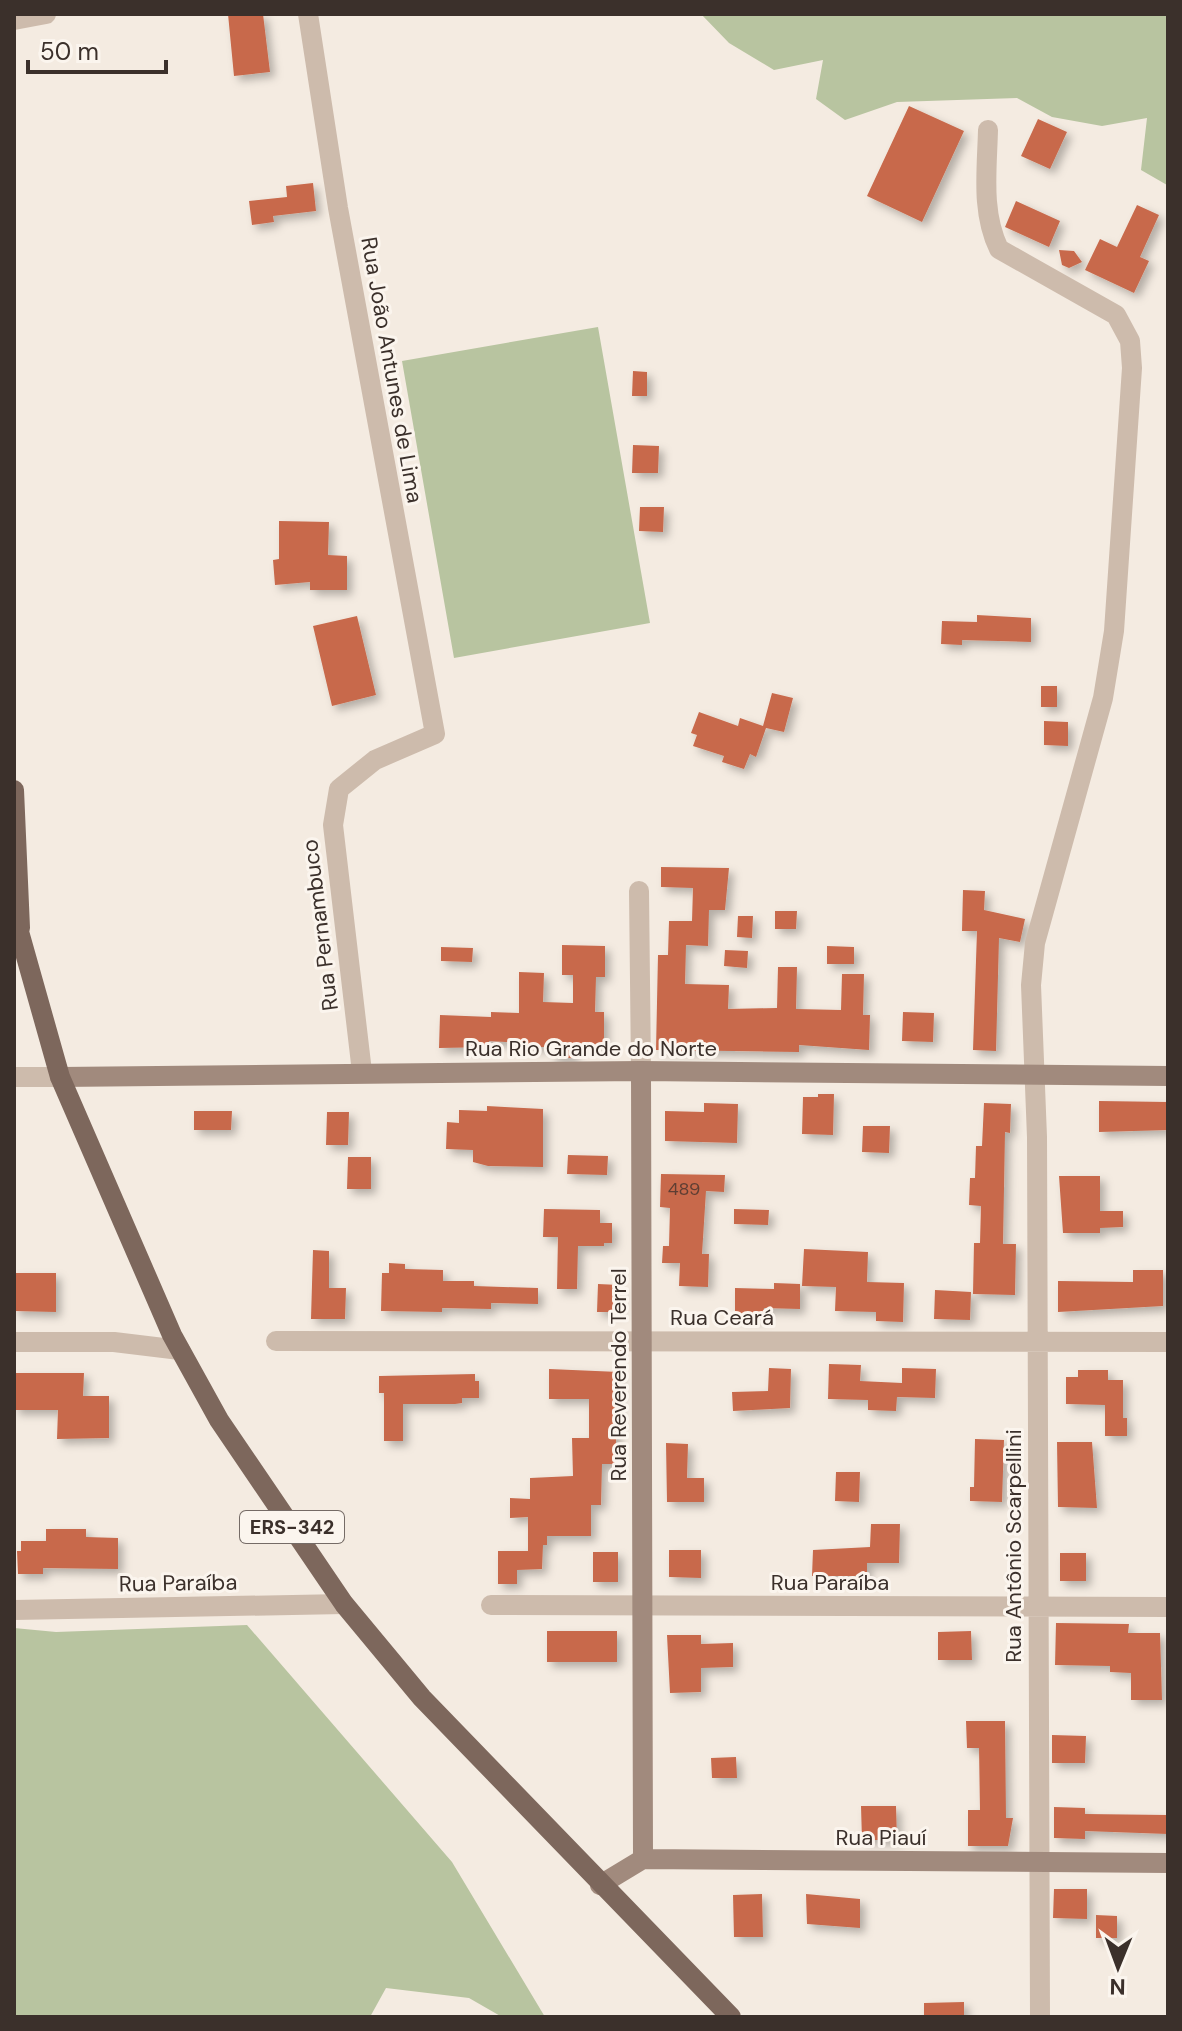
<svg xmlns="http://www.w3.org/2000/svg" width="1182" height="2031" viewBox="0 0 1182 2031" font-family="'DM Sans',sans-serif">
	<defs>
		<filter id="shadow"><feDropShadow dx="5" dy="5" stdDeviation="4" flood-color="#0004"/></filter>
	</defs>
	<rect width="100%" height="100%" fill="#f4ebe1"/>
	<path fill="#b8c4a0" d="M701,14H1168L1167,185L1141,170L1147,118L1102,126L1052,117L1017,98L897,102L845,120L816,99L823,60L774,70L729,43Z
		M598,327L650,623L454,658L402,361Z
		M247,1625L452,1862L545,2017H502L469,1998L386,1988L370,2017H14V1628L56,1632Z"/>
	<path fill="#c8694b" filter="url(#shadow)" d="M228,14H263L270,72L234,76Z
		M909,106L964,131L922,222L867,196Z
		M1038,119L1067,132L1050,169L1021,156Z
		M313,183L316,211L273,216L274,222L252,225L249,201L287,197L286,186Z
		M1016,201L1060,221L1049,247L1005,227Z
		M1137,205L1159,215L1140,257L1149,261L1134,293L1085,270L1100,239L1117,247Z
		M1059,250L1074,251L1082,262L1069,268L1062,265Z
		M633,371L647,372V396H632Z
		M633,445L659,446L658,473H632Z
		M640,507H664L663,532L639,531Z
		M279,521L329,522L328,555L347,556V590H310V582L275,585L273,560L279,559Z
		M977,615L1031,618V642L962,640V645L941,644L942,621L977,622Z
		M357,616L376,695L332,706L313,626Z
		M1041,686H1057V707H1041Z
		M772,693L793,698L784,732L766,728L756,757L750,754L744,769L722,762L724,756L693,746L697,735L691,733L699,712L738,726L740,718L763,726Z
		M1044,721L1068,722V746L1044,745Z
		M661,867L729,868L725,910H709L708,946L686,945L685,984L729,985L728,1009L777,1008L778,967H797L796,1009L841,1010L842,974H864L863,1015H870L869,1050L799,1045V1052L656,1050L658,955H668L669,921H692L693,888L661,887Z
		M963,890L985,891L984,910L1025,919L1020,942L999,938L996,1051L973,1050L977,931H962Z
		M775,911H797L796,929H775Z
		M738,916H753L752,938L737,937Z
		M562,945L605,946V977H596L595,1012H604V1045H574V1058H551L552,1047H520V1043L489,1041V1047L439,1048L440,1015L491,1017V1012L519,1013V972L544,973L543,1002L573,1003V975H562Z
		M827,946L854,947V964H827Z
		M441,947L473,948L472,962L441,961Z
		M725,950L748,951L747,968L724,966Z
		M903,1012L934,1013L933,1042L902,1041Z
		M818,1094H834L833,1135L802,1134L803,1097H818Z
		M1099,1101L1168,1102V1130L1099,1132Z
		M704,1103L738,1104L737,1143L665,1141V1111L704,1112Z
		M984,1103L1011,1104L1010,1133L1005,1132L1003,1244H1016L1015,1295L973,1294L974,1243H980L981,1206L969,1205L970,1178H975L976,1146H982Z
		M487,1106L543,1109V1167L488,1166L473,1162V1150L446,1149L447,1122L459,1123V1110L487,1111Z
		M194,1111H232L231,1130H194Z
		M327,1112H349L348,1145H326Z
		M863,1126H890L889,1153L862,1152Z
		M568,1155L608,1156L607,1175L567,1174Z
		M348,1157H371V1189H347Z
		M661,1174L725,1175L724,1192L706,1191L702,1254H709L708,1287L679,1286L680,1263H662L663,1246H669L670,1208L660,1207Z
		M1059,1176H1100V1211H1123V1227L1100,1228V1233H1063Z
		M544,1209L600,1210V1223H612V1243H604V1246H578L577,1289H557L558,1237H543Z
		M734,1209L769,1210L768,1225L734,1224Z
		M804,1249L868,1252L867,1282L904,1283L903,1322L876,1321V1312L835,1311L836,1287L802,1286Z
		M313,1250L329,1251V1288H346L345,1319H311Z
		M389,1263L405,1264V1269L443,1270V1281H474V1286L538,1288V1304L491,1303V1309L442,1308V1312L381,1311L382,1273H389Z
		M1133,1270H1163V1306L1058,1312V1281L1133,1282Z
		M14,1273H56V1312L14,1311Z
		M774,1283L800,1284V1309L764,1308L763,1318L735,1317V1288L774,1289Z
		M598,1284L619,1285L618,1312H597Z
		M935,1290L971,1292L970,1320L934,1319Z
		M829,1364L861,1365L860,1381L902,1383V1368L936,1369L935,1398L897,1397L896,1411L868,1410V1400L828,1399Z
		M769,1368L791,1369L790,1408L733,1411L732,1392L768,1391Z
		M549,1369L619,1372L615,1464H602L601,1505H591V1536H547V1545H543L542,1569L517,1570V1584H498V1551H528V1517L510,1518V1498L530,1499V1478L573,1476L572,1438H589V1399H549Z
		M1078,1370H1108V1380H1123V1418H1127V1436H1105V1405L1066,1404V1377H1078Z
		M14,1373H84L83,1396H109V1438L57,1439L58,1410H14Z
		M475,1374V1381H479V1398H462V1403L455,1404H403V1441H384V1393H379V1376Z
		M975,1439L1004,1440L1002,1502L970,1501V1487H974Z
		M1057,1442H1092L1097,1508L1058,1507Z
		M666,1443L688,1444L687,1478H704V1502H667Z
		M836,1472H860L859,1502L835,1501Z
		M871,1524H900L899,1563H867V1576H812L813,1550L870,1547Z
		M46,1529H86V1537L118,1538V1569L43,1568V1574H18L17,1551H21V1541H46Z
		M669,1550H701V1578L669,1577Z
		M593,1552H618V1582H593Z
		M1060,1553H1086V1581H1060Z
		M1056,1623L1129,1624L1128,1633H1160L1162,1700H1131V1673L1110,1672V1666L1055,1665Z
		M547,1631H617V1662H547Z
		M971,1631L972,1660H938V1632Z
		M667,1635H701V1644L733,1643V1667L701,1668V1692L670,1693Z
		M966,1721H1005L1006,1818H1013L1008,1846H968V1810H980L979,1748H967Z
		M1052,1735L1086,1736L1085,1763H1052Z
		M736,1757L737,1778H712L711,1758Z
		M861,1806H896L897,1840H862Z
		M1054,1807L1085,1808V1814L1168,1815V1834L1085,1831V1839L1054,1838Z
		M1054,1889H1087V1919L1053,1918Z
		M762,1894L763,1937H734L733,1895Z
		M806,1894L860,1899V1928L807,1924Z
		M1096,1915L1117,1916V1938H1096Z
		M964,2002V2017H924V2003Z"/>
	<g fill="none" stroke-linecap="round" stroke-linejoin="round">
		<path stroke="#cdbbac" stroke-width="20" d="M308,14L338,208L435,734L375,760L339,789L333,825L362,1072
			M14,20L46,14
			M988,130C987,170 981,212 999,249L1116,315L1130,341L1132,368L1114,631L1103,698L1035,943L1031,985L1037,1137L1040,2017
			M639,891L641,1071
			M14,1077H60
			M276,1341L1168,1342
			M14,1342H114L180,1350
			M491,1605L1168,1607
			M14,1610L344,1604"/>
		<path stroke="#a18a7d" stroke-width="20" d="M641,1071L643,1859
			M60,1077L641,1071L1168,1076
			M600,1885L643,1859L1168,1863"/>
		<path stroke="#7d675c" stroke-width="20" d="M14,790L20,928
			M14,914L60,1077L172,1335L219,1420L344,1604L422,1698L731,2017"/>
	</g>
	<g text-anchor="middle" dominant-baseline="central" stroke-width="6" stroke-linejoin="round" paint-order="stroke">
		<g font-size="18" fill="#5e3e33">
			<text x="684" y="1189">489</text>
		</g>
		<rect fill="#fbf5ee" stroke="#756b66" stroke-width="2" x="240" y="1511" width="104" height="32" rx="6"/>
		<g font-size="20" font-weight="bold" fill="#3b302b">
			<text x="292" y="1527">ERS-342</text>
		</g>
		<g font-size="22" fill="#3b302b" stroke="#fbf5ee">
			<text transform="translate(392 370) rotate(80)">Rua João Antunes de Lima</text>
			<text transform="translate(320 925) rotate(-97)">Rua Pernambuco</text>
			<text x="591" y="1048">Rua Rio Grande do Norte</text>
			<text x="722" y="1317">Rua Ceará</text>
			<text transform="translate(618 1375) rotate(-90)">Rua Reverendo Terrel</text>
			<text transform="translate(1013 1546) rotate(-90)">Rua Antônio Scarpellini</text>
			<text x="830" y="1582">Rua Paraíba</text>
			<text transform="translate(178 1583) rotate(-1)">Rua Paraíba</text>
			<text x="881" y="1837">Rua Piauí</text>
		</g>
	</g>
	<rect width="1182" height="2031" fill="none" stroke="#3b302b" stroke-width="32"/>
	<g transform="translate(1118 1967) rotate(181)" stroke="#fbf5ee" stroke-width="6" paint-order="stroke">
	<path d="M0-6L14 30L0 20L-14 30Z" fill="#3b302b"/>
	<text y="-12" font-size="22" font-weight="bold" text-anchor="middle" fill="#3b302b">N</text>
	</g>
	<path d="M28 60v12h138v-12" fill="none" stroke="#3b302b" stroke-width="4"/>
	<text x="40" y="60" font-size="24" fill="#3b302b" stroke="#fbf5ee" stroke-width="6" paint-order="stroke">50 m</text>
</svg>
